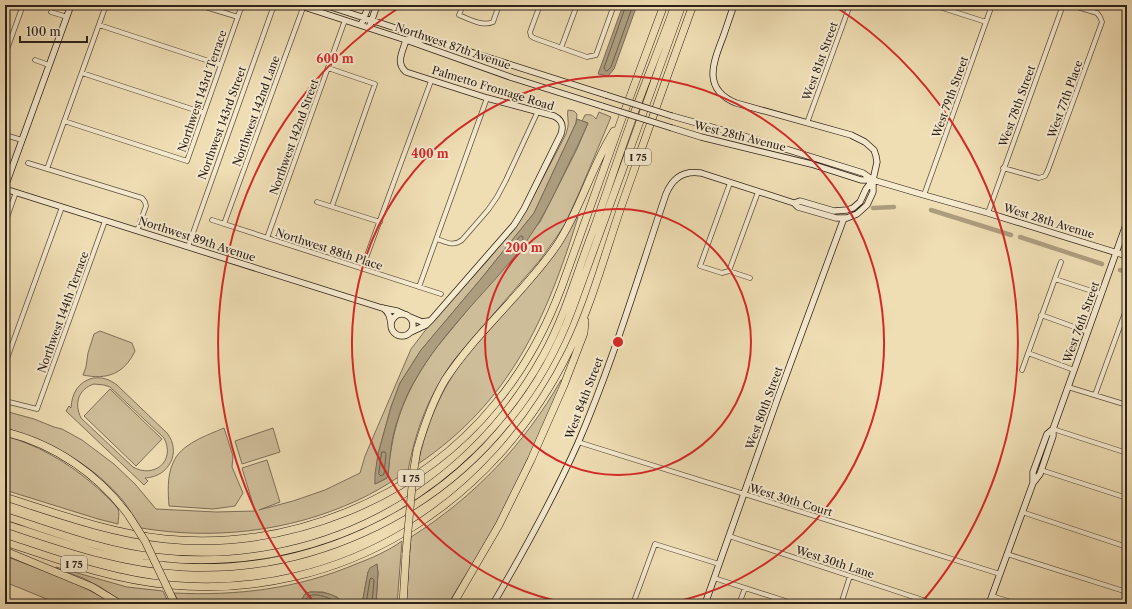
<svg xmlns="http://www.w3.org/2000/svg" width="1132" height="609" viewBox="0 0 1132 609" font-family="'Libre Caslon Text',serif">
	<rect width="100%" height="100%" fill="#efddb3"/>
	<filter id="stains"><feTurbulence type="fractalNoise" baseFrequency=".005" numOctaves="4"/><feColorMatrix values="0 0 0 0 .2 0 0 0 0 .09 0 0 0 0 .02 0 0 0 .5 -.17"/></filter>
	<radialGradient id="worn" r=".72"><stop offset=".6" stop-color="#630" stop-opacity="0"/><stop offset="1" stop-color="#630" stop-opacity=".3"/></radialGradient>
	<path fill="#cebd99" stroke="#7d6f5a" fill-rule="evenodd" d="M568,110L574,111L577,114L576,123L534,213L480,280L421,350L400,383L391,407L378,454L375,484L387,478L388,476C392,423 406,389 437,347L540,222L577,149L588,123L582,121L585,115C590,114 593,115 596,119L599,112L611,117L580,191L565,224L556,238L540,260L454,360C429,395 416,428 408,471C391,482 374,493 356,501C288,532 213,540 141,528C135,519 130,510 124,502C94,465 50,441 5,428V411L34,419L54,427L62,429L82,440L114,464L135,484L156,509L216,512L255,511L242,468L267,460L280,502L259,510L293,501L325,490L360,473L365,456L411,349L431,323L488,260L514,228L523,216L566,134C567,130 569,125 568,120C568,116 567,114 568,110Z
		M577,217H578C546,320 510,402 418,464C426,426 441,388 466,357C477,343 490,330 502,316C527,283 552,250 577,217Z
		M100,331L132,343L135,351C124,374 107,380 83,375L86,367L88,353L94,334Z
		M93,378C102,377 109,379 117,385L167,433C182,452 169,477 145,478L148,481L144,485L66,411L69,406L71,408C72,393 78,382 93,378ZM94,384L104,385L110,387L164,438C176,461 154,479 133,467L81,418C74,404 78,389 94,384Z
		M561,380L563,381C541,431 519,480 494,528C480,554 463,578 448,604H406L411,537C473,498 525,444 561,380Z
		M110,389L162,439L136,466L84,416Z
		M224,428L233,456L232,467L243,493L235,506L213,509L169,506C168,492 167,476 173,463C180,444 208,435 224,428Z
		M273,428L280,452L242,464L235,441Z
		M5,436C42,446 75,467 103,493C108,498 114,503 118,509C120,513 118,520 118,524L98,519L5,490Z
		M402,541L397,604H376L378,573L377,564L368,572L362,604H345L337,597L323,592H310L305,594L299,604H180L174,593C237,596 297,589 356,564C372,558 388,551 402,541Z
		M5,556C41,570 80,582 113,604H59L5,582Z
		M56,567L127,587L163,591L169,604H126L100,587L83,578L56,568Z"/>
	<path fill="#ad9d7f" stroke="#796b57" d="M623,5H637L614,69L608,76L598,74Z
		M577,119L588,123C579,144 568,165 558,186C548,207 537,227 523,246C516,256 506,266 498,276C460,319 413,366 397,422C391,439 390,457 388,475L387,478L375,484V474L378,454L391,407L400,383L421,350L480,280L534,213L576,123Z
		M377,564L378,573L376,604H362L368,572L370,568Z
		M310,592C326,592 333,593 345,604H299L305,594Z"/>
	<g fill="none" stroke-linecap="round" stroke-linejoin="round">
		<path stroke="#6c5f4c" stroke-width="1" d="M626,5L604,68L606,71H607L611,67L633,5
			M521,236L523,237V239L512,253H510L509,250Z
			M382,452H385L386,454L384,474L381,476L379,474Z
			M303,604C305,601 306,598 309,596C317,592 333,599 339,604
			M366,604L370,579L372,578L374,580L372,604"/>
		<path stroke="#ad9d7f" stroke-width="4.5" d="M873,208L894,207
			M931,210L1011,235
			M1020,237L1102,264
			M1120,270L1127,272"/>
		<defs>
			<path id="street" d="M199,5L238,17
				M463,5L459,15C469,19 483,27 493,22L499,5
				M540,5L530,32L531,36L534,38L587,57L596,55L614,5
				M933,5L986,22
				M51,12L67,17
				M99,25L221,65
				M561,48L577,5
				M5,55L23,5
				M35,60L49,65
				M328,68L375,84L332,206
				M82,73L204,113
				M64,121L187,161L242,5
				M807,123L850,5
				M5,135L22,140
				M28,163L142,198L145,202L146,206L137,231
				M1003,168L1039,178L1045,176L1048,170L1102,22L1100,17L1097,13L1071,5
				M47,169L106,5
				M730,183L700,266L722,273L729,271L758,192
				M924,195L992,5
				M317,202L380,222
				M988,213L1063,5
				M212,220L441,294
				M5,223L16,192
				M224,224L304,5
				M267,238L345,20
				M437,239C446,242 453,247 462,240L488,210L497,197L506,180L538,111
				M188,247L274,5
				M362,269L431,81
				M729,271L750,278
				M1055,279L1101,294
				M419,287L487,98
				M1041,315L1088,332
				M1028,353L1074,370
				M5,364L62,207
				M1022,370L1061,262
				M1068,387L1127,405
				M1095,395L1127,307
				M5,401L37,409L105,221
				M1053,429L1127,453
				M578,442L1000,574
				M1041,470L1127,498
				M1022,512L1127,547
				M729,536L935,604
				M1007,554L1127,592
				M714,578L795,604
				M992,596L1017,604
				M633,604L655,544L719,564
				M739,604L745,588
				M841,604L850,576"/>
			<path id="secondary" d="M298,5L406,40L513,78L602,106
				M325,5L423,37
				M361,25L369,5
				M369,28L377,5
				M439,42L606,95
				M672,116L747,137L863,173L873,180
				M672,128L701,137L811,164L861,180H873L924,195L988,213L1127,256
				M5,187L71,5
				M5,189L382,308L397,311L406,315
				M794,203L800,201L834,211L847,210L853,208L860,202L866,189L873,180
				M383,308C389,312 390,317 391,324
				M391 325a11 11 0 1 1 22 0a11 11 0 1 1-22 0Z
				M410,317L422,322L428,321
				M411,332L426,325L432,319L514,225L524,209L561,134C564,125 562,120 554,116L487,98L406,72C395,63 403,51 406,40C419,37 429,42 441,42
				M1033,482V472L1047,434L1053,429
				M493,604C524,551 553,499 578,443C613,362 638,277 666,194C672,179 683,170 701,173L794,203L798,207L836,218H847L857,214L867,205L873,192V180L877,162L876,156L874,150L865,142L851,135L736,103C702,89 713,63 723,37C727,26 730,16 734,5
				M705,604L777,400L844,218
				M989,604L1033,483L1040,474L1053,436V429L1127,222"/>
			<path id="highway" d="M5,432C55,444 99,475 129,516
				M417,450C424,426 432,402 445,380C477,331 524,293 557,245C581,209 591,167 614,131
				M5,497C58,514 110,533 165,539C288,551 417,500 496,403C525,368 546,329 562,286L621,121L664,5
				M5,516C54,532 103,551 154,557C315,576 465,497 543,356C565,317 577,272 593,231C606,195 618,158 631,122C645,83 661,44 675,5
				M5,524C63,543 120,564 182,567C307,574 431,518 509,420C537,386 558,348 573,307L682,5
				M5,542C59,560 113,580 170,585C342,601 494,504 569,351C591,306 604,257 620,210C644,142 668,73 693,5
				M5,551L92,587L120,604
				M403,604L406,553
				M453,604L499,525L531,460L564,385L584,333L585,321"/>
		</defs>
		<use href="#street" stroke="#5d5040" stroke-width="5.5"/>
		<use href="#secondary" stroke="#2c211a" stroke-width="7"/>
		<use href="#highway" stroke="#2c211a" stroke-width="8"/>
		<use href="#street" stroke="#f5e9ce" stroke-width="4"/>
		<use href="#secondary" stroke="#f5e9ce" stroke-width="5.5"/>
		<use href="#highway" stroke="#efddb3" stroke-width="7"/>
		<defs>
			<path id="secondary-bridge" d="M606,95L672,116
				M602,106L672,128"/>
			<path id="highway-bridge" d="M129,516L145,541L175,604
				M406,553L413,475L417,450"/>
		</defs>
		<use href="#secondary-bridge" stroke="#2c211a" stroke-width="7" stroke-linecap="butt"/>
		<use href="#highway-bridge" stroke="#2c211a" stroke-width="8" stroke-linecap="butt"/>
		<use href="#secondary-bridge" stroke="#f5e9ce" stroke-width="5.5"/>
		<use href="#highway-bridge" stroke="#efddb3" stroke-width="7"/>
	</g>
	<g fill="none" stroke="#d62828" stroke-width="2">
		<circle cx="618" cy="342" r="133"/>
		<path d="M572 604A266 266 0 1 1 664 604"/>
		<path d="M314 602A400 400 0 0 1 400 7M836 7A400 400 0 0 1 922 602"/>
	</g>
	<g text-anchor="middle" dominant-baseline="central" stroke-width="4" stroke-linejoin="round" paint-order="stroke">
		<g fill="#f5e9ce" stroke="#685d50" stroke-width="1">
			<rect x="625" y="149" width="26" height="16" rx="3"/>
			<rect x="398" y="470" width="26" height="16" rx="3"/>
			<rect x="61" y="556" width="26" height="16" rx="3"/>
		</g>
		<g font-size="10" font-weight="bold" fill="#2c211a">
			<text x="638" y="157">I 75</text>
			<text x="411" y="478">I 75</text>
			<text x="74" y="564">I 75</text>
		</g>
		<g font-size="11" fill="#2c211a" stroke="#f5e9ce">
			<text transform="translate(453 46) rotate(19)">Northwest 87th Avenue</text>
			<text transform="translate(820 61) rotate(-70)">West 81st Street</text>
			<text transform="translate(493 88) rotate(17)">Palmetto Frontage Road</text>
			<text transform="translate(202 91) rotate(-71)">Northwest 143rd Terrace</text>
			<text transform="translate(950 97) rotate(-70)">West 79th Street</text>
			<text transform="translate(1065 99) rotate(-70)">West 77th Place</text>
			<text transform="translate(1017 106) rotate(-70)">West 78th Street</text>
			<text transform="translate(256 111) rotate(-70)">Northwest 142nd Lane</text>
			<text transform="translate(222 123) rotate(-70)">Northwest 143rd Street</text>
			<text transform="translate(740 136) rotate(14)">West 28th Avenue</text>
			<text transform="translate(294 137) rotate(-70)">Northwest 142nd Street</text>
			<text transform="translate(1049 221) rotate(17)">West 28th Avenue</text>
			<text transform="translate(197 239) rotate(18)">Northwest 89th Avenue</text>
			<text transform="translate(329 249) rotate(18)">Northwest 88th Place</text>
			<text transform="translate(63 312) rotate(-70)">Northwest 144th Terrace</text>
			<text transform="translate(1081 322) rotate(-70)">West 76th Street</text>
			<text transform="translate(584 398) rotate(-69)">West 84th Street</text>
			<text transform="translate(764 408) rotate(-70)">West 80th Street</text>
			<text transform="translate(791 500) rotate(17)">West 30th Court</text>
			<text transform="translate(835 562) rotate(18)">West 30th Lane</text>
		</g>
	</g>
	<circle cx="618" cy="342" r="6" fill="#d62828" stroke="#f5e9ce" stroke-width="2"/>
	<g font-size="12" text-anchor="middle" font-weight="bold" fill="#d62828" stroke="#f5e9ce" stroke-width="4" stroke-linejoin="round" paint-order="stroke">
		<text x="335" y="63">600 m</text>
		<text x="430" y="158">400 m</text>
		<text x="524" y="252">200 m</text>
	</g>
	<rect width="1132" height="609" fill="none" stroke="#efddb3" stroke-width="20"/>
	<rect x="6" y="6" width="1120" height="597" fill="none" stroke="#2c211a" stroke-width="2"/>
	<rect x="10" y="10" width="1112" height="589" fill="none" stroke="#2c211a"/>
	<path d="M20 36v6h67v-6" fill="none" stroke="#2c211a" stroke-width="2"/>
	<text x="26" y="36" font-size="12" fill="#2c211a" stroke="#f5e9ce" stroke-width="3" paint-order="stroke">100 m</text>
	<rect width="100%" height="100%" filter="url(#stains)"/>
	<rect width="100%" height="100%" fill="url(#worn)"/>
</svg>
